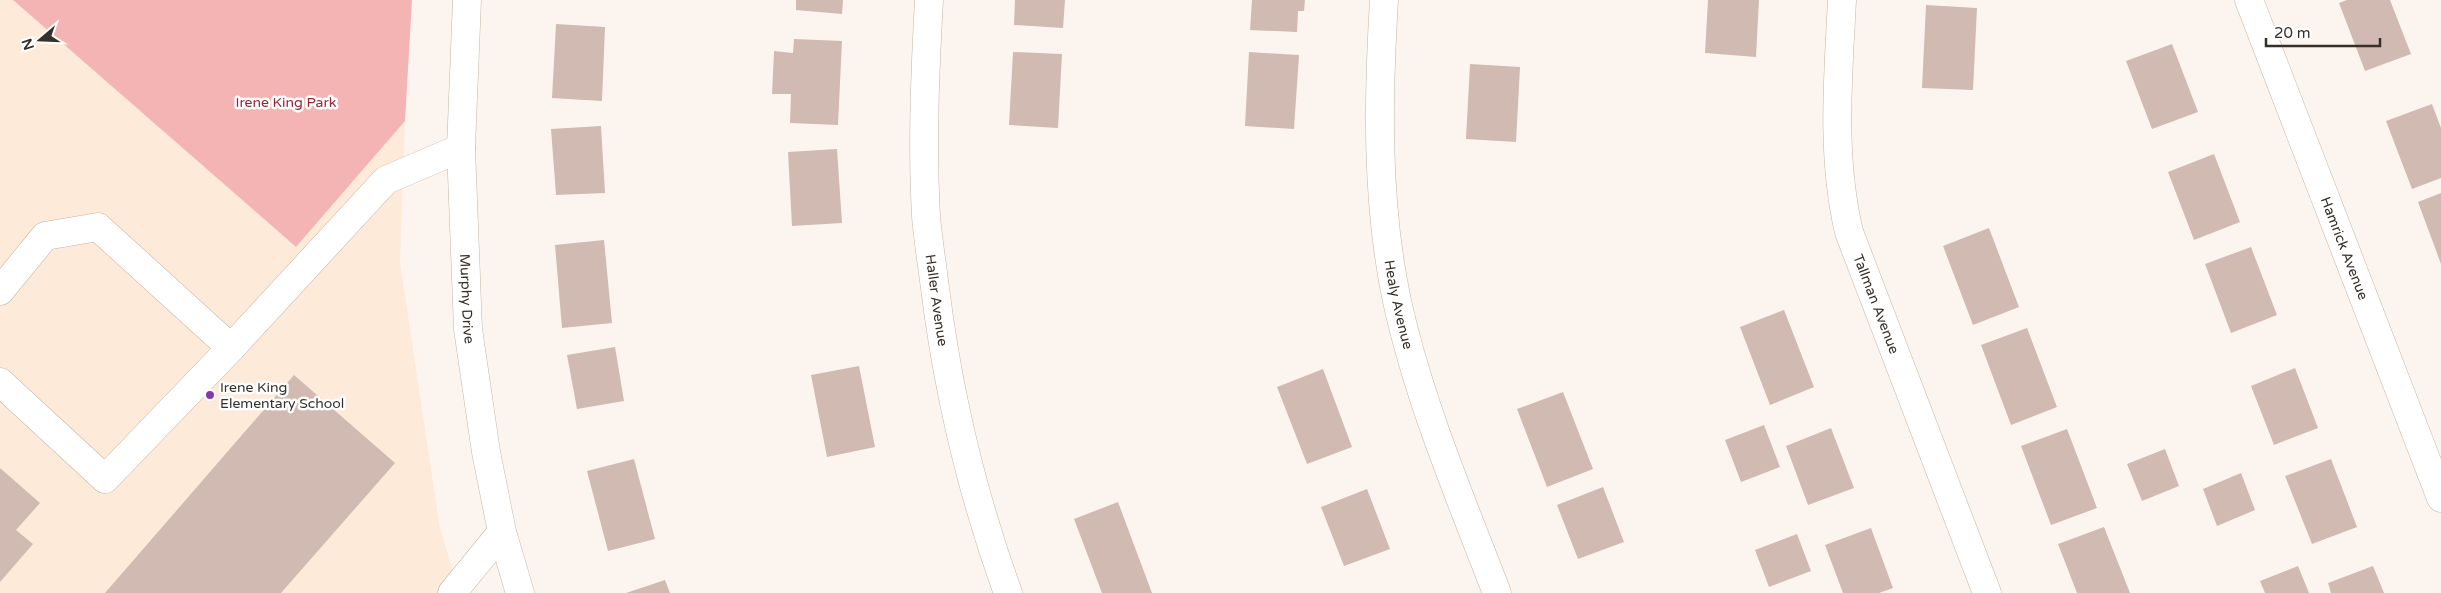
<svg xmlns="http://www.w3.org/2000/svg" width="2441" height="593" viewBox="0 0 2441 593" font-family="'Varela Round',sans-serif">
	<rect width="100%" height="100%" fill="#fcf5ef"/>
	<path fill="#fdead9" d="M0,0H13L296,247L405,121L400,262L440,529L460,593H0Z"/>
	<path fill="#f5b4b4" d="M13,0H412L405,121L296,247Z"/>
	<path fill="#d0bab2" d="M796,0H843L842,14L796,10Z
		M1015,0H1065L1063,28L1014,25Z
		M1252,0H1305L1304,11H1298L1297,32L1250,30Z
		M1708,0H1759L1756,57L1705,53Z
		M2347,0H2390L2411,54L2365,71L2339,3Z
		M1926,5L1977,8L1973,90L1922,88Z
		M556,24L605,27L602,101L552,98Z
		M794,39L842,41L838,125L790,123L791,94H772L774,51L793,53Z
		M2172,44L2198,112L2152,129L2126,61Z
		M1013,52L1062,54L1058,128L1009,125Z
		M1249,52L1299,55L1294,129L1245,126Z
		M1470,64L1520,67L1516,142L1466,139Z
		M2432,104L2441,128V178L2412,189L2386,121Z
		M601,126L605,193L556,195L551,129Z
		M837,149L842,223L792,226L788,152Z
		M2214,154L2240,222L2194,240L2168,172Z
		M2441,193V264L2418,202Z
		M1989,228L2019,307L1973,325L1943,246Z
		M604,240L612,323L562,328L555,245Z
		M2251,247L2277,315L2231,333L2205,264Z
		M1784,310L1814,387L1770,405L1740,327Z
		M2027,328L2057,407L2011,425L1981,345Z
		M615,347L624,401L577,409L567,355Z
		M859,366L875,447L827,457L811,375Z
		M2295,368L2318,428L2274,445L2251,386Z
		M1323,369L1352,447L1307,464L1277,387Z
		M294,375L395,463L281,593H105Z
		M1563,392L1593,469L1547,487L1517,409Z
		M1764,425L1780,467L1741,482L1725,440Z
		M1831,428L1854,488L1808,505L1786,446Z
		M2067,429L2097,508L2051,525L2021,446Z
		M2165,449L2179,486L2142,501L2127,464Z
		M634,459L655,539L608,551L587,471Z
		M2331,459L2357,527L2312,544L2285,476Z
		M0,468L40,503L16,530L33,544L0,582Z
		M2241,473L2255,510L2217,526L2203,489Z
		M1603,487L1624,542L1578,559L1557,505Z
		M1367,489L1390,549L1344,566L1321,507Z
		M1118,502L1152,593H1102L1074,519Z
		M2104,527L2130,593H2077L2058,544Z
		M1871,528L1893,588L1879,593H1843L1825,545Z
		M1797,534L1811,571L1769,587L1755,550Z
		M2298,566L2309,593H2265L2260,581Z
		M2373,566L2384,593H2331L2328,583Z
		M665,580L670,593H626Z"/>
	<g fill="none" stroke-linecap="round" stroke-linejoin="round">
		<defs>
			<g id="minor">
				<path id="s1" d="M467,0L461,148L468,329L486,452L502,532L520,593"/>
				<path id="s2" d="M929,0C925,72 922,144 926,216C928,240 932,264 935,288C948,392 972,494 1008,593"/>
				<path id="s3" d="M1384,0C1378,99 1376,203 1397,301C1419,401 1460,497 1497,593"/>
				<path id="s4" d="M1842,0C1838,78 1831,156 1849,232L1987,593"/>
				<path id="s5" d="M2249,0L2441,498"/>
				<path d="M0,291L45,236L98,227L231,348"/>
				<path d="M0,382L105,479L231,348L386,180L461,148"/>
				<path d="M452,593L502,532"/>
			</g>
		</defs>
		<use href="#minor" stroke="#c5b5a6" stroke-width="29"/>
		<use href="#minor" stroke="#fff" stroke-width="28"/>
	</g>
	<circle fill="#823aac" stroke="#fff" stroke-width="2" cx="210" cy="395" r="5"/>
	<g text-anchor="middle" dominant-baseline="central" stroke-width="5" stroke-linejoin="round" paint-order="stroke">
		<g font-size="14" fill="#9b2334" stroke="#fff">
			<text x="286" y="102">Irene King Park</text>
		</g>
		<g font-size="14" fill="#36302a" stroke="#fff">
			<text stroke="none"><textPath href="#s5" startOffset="266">Hamrick Avenue</textPath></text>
			<text stroke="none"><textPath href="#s1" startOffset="299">Murphy Drive</textPath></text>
			<text stroke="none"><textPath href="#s2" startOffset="301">Haller Avenue</textPath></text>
			<text stroke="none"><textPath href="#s3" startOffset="306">Healy Avenue</textPath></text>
			<text stroke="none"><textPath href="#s4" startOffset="310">Tallman Avenue</textPath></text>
		</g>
		<g font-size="14" fill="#36302a" stroke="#fff" text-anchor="start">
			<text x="220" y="387">Irene King<tspan x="220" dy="16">Elementary School</tspan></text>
		</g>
	</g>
	<g transform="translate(40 40) rotate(251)" stroke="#ffffff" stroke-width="4" paint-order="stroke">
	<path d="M0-4L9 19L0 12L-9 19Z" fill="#36302a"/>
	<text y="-8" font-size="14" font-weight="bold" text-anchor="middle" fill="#36302a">N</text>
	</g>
	<path d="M2266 38v8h114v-8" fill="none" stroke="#36302a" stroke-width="2.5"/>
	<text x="2274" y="38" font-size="15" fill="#36302a" stroke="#ffffff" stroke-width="4" paint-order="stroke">20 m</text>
</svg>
